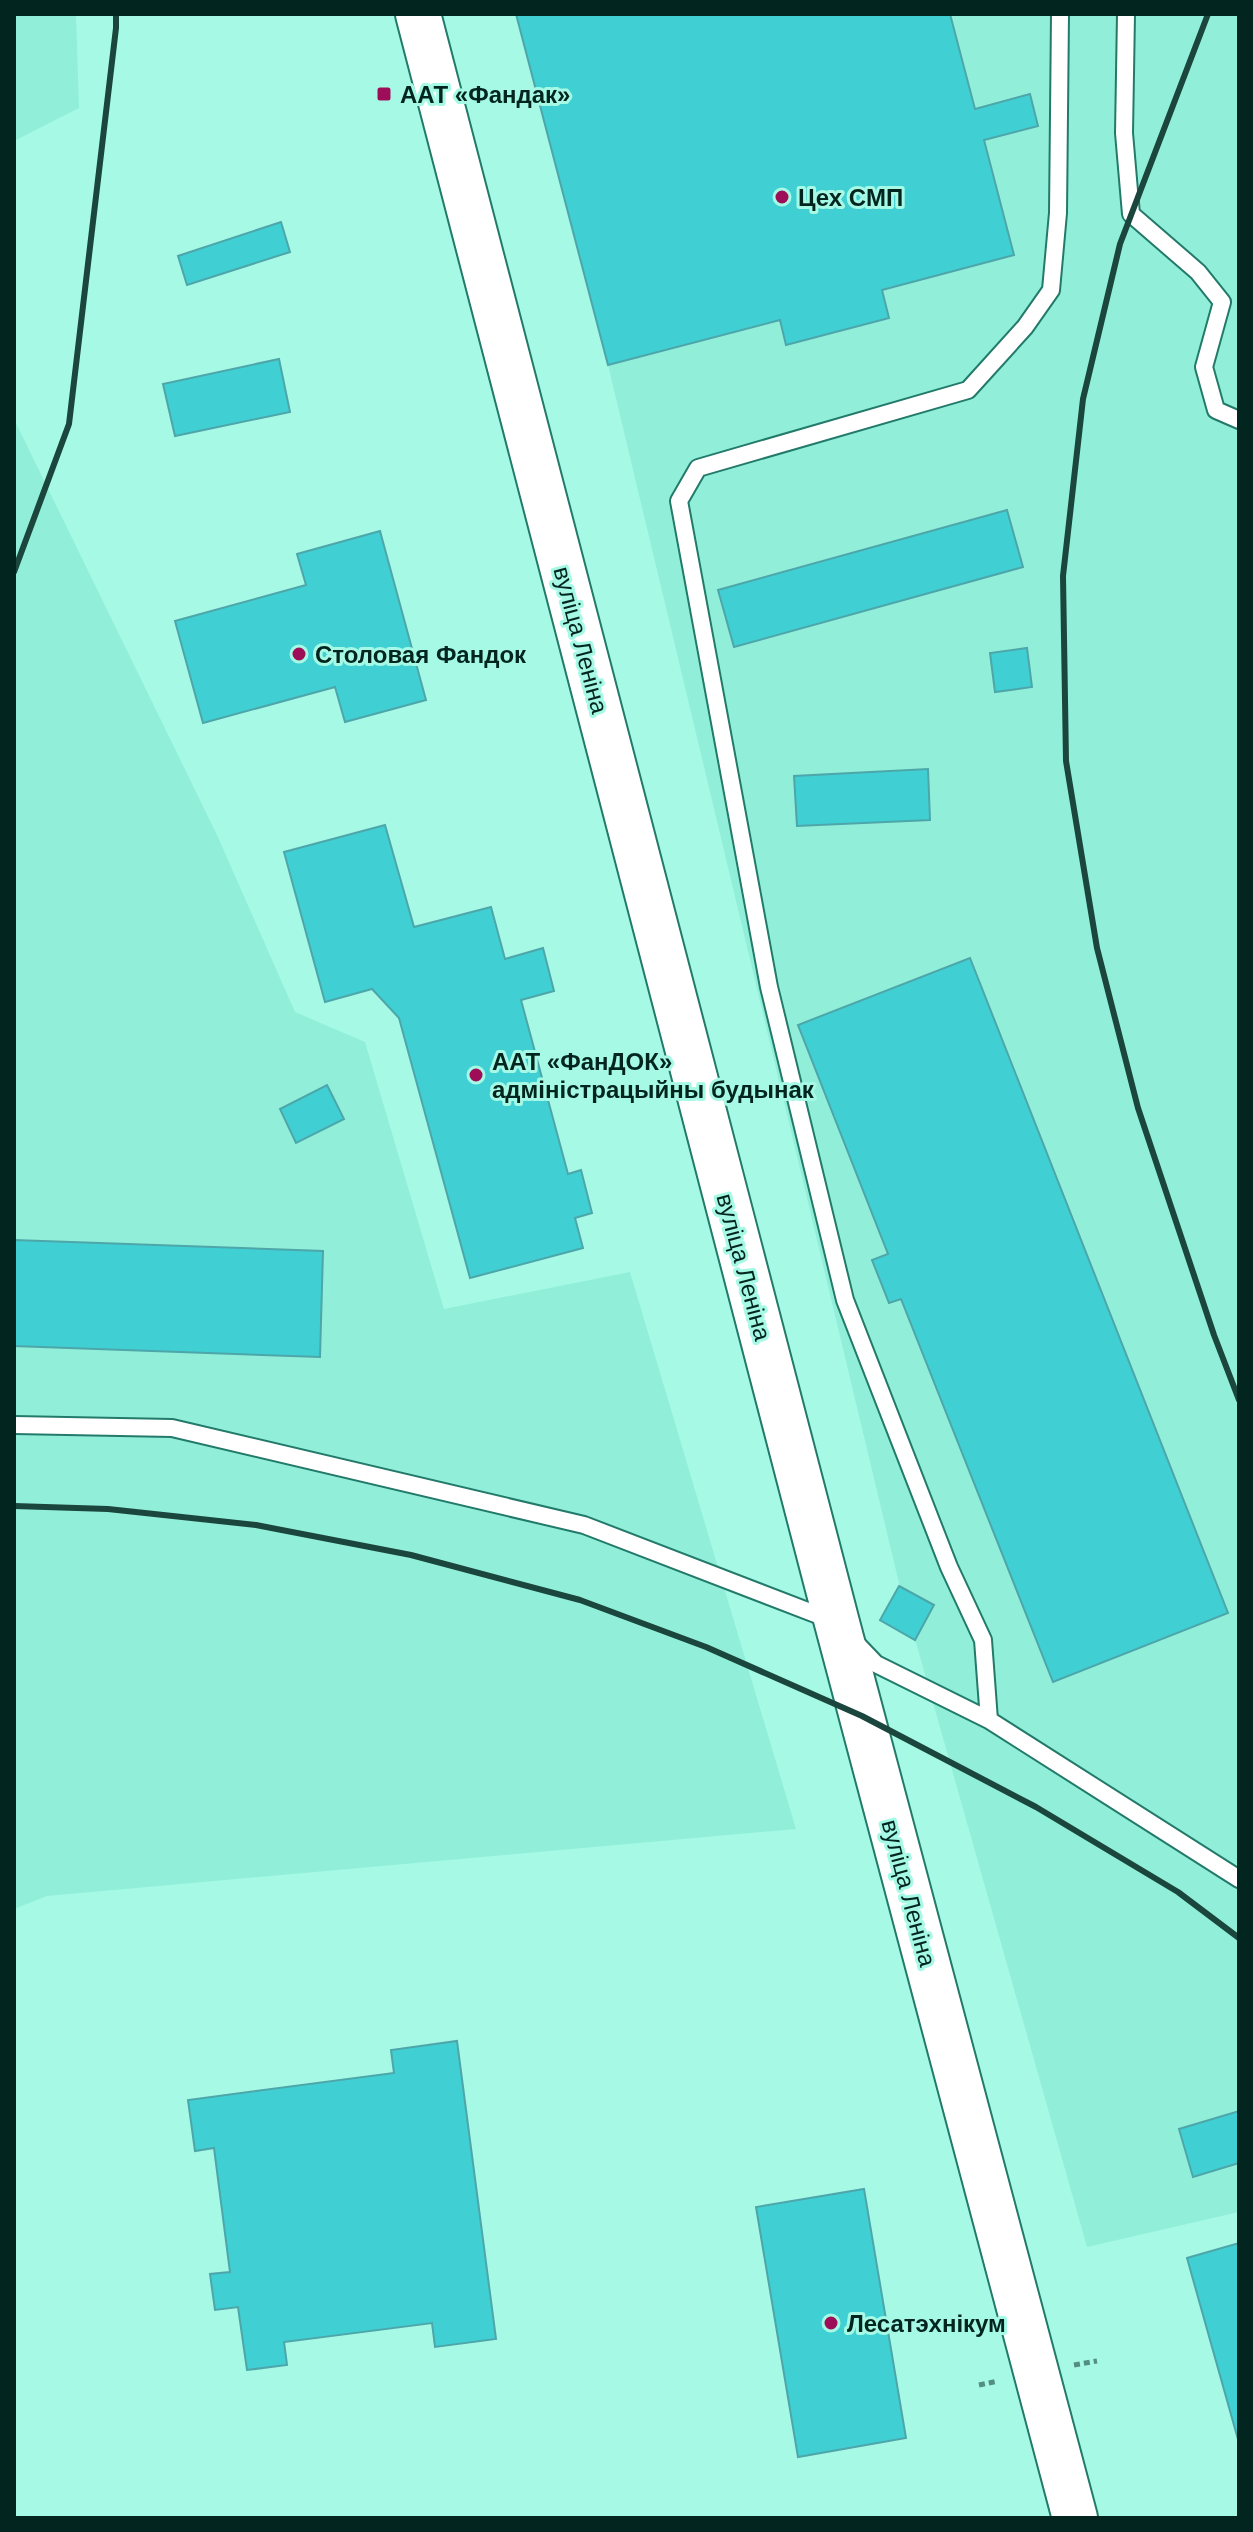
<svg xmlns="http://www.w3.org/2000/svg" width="1253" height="2532" viewBox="0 0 1253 2532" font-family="Helvetica,sans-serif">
	<rect width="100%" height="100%" fill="#a6f9e5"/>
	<path fill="#91efd9" d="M14,14H76L79,108L14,141Z
		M516,14H1239V2212L1087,2247L898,1579L608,365Z
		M14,419L217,835L295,1012L365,1042L444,1309L630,1272L796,1829L47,1896L14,1909Z"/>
	<path fill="#40d0d4" stroke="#4da6a9" stroke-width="2" d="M516,14H950L975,109L1030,94L1038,126L984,140L1014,255L882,290L889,318L786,345L780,320L608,365Z
		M281,222L290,252L187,285L178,256Z
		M279,359L290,412L175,436L163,384Z
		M1007,510L1023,567L734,647L718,590Z
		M380,531L426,700L345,722L335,687L203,723L175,621L306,585L297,554Z
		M1027,648L1032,687L995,692L990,653Z
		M928,769L930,820L797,826L794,776Z
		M385,825L414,927L491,907L505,959L543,948L554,991L521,1000L568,1174L581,1170L592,1213L575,1218L583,1248L470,1278L399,1018L372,989L325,1002L284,852Z
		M970,958L1228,1613L1053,1682L901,1299L889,1303L872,1260L888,1254L798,1025Z
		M327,1085L344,1119L296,1143L280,1109Z
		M14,1240L323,1251L320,1357L14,1346Z
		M899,1586L934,1605L915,1640L880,1620Z
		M457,2041L496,2339L435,2347L432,2323L284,2342L287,2365L247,2370L238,2307L215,2310L210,2274L230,2272L214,2148L195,2151L188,2100L394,2073L391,2050Z
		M1239,2111V2163L1193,2177L1179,2129Z
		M864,2189L906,2438L798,2457L756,2207Z
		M1239,2243V2443L1187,2258Z"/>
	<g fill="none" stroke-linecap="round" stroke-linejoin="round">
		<defs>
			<path id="lane" d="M1126,14L1124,133L1131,214L1198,272L1222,302L1204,367L1216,410L1239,420
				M14,1425L172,1428L584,1525L831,1620
				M854,1641L876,1664L989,1720L1239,1879
				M989,1720L983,1640L949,1567L845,1300L769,987L679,501L698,468L968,390L1025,327L1051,290L1058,213L1060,14"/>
			<path id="secondary" d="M418,14L837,1623L1075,2518"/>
		</defs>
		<use href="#lane" stroke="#237a6a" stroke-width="20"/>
		<use href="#secondary" stroke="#237a6a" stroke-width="48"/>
		<path stroke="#538f81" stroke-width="5" stroke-dasharray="6 4" stroke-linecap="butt" d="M1074,2365L1097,2361
			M979,2385L998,2381"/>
		<use href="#lane" stroke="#fff" stroke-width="16"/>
		<use href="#secondary" stroke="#fff" stroke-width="44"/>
		<path stroke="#1b463d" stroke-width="6" d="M1208,14L1120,244L1083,399L1063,576L1066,761L1097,948L1138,1108L1214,1335L1239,1400
			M14,572L69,424L116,28V14
			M14,1506L108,1509L256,1525L411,1555L580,1600L706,1647L862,1716L1036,1807L1178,1892L1239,1938"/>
	</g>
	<g fill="#9e0e58" stroke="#a6f9e5" stroke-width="3">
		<rect x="376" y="86" width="16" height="16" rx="4"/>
		<circle cx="782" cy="197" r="8"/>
		<circle cx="299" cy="654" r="8"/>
		<circle cx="476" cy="1075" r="8"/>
		<circle cx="831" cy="2323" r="8"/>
	</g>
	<g text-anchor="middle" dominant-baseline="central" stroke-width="6" stroke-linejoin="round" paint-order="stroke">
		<g font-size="24" font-weight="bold" fill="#02261f" stroke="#a6f9e5" text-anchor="start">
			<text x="400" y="94">ААТ «Фандак»</text>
			<text x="798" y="197">Цех СМП</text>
			<text x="315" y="654">Столовая Фандок</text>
			<text x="492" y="1061">ААТ «ФанДОК»<tspan x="492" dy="28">адміністрацыйны будынак</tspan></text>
			<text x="847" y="2323">Лесатэхнікум</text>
		</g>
		<g font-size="24" fill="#02261f" stroke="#a6f9e5">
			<text transform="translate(581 640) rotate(75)">вуліца Леніна</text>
			<text transform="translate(744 1267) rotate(75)">вуліца Леніна</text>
			<text transform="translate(909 1893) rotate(75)">вуліца Леніна</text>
		</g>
	</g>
	<rect width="1253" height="2532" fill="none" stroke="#02261f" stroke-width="32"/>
</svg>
